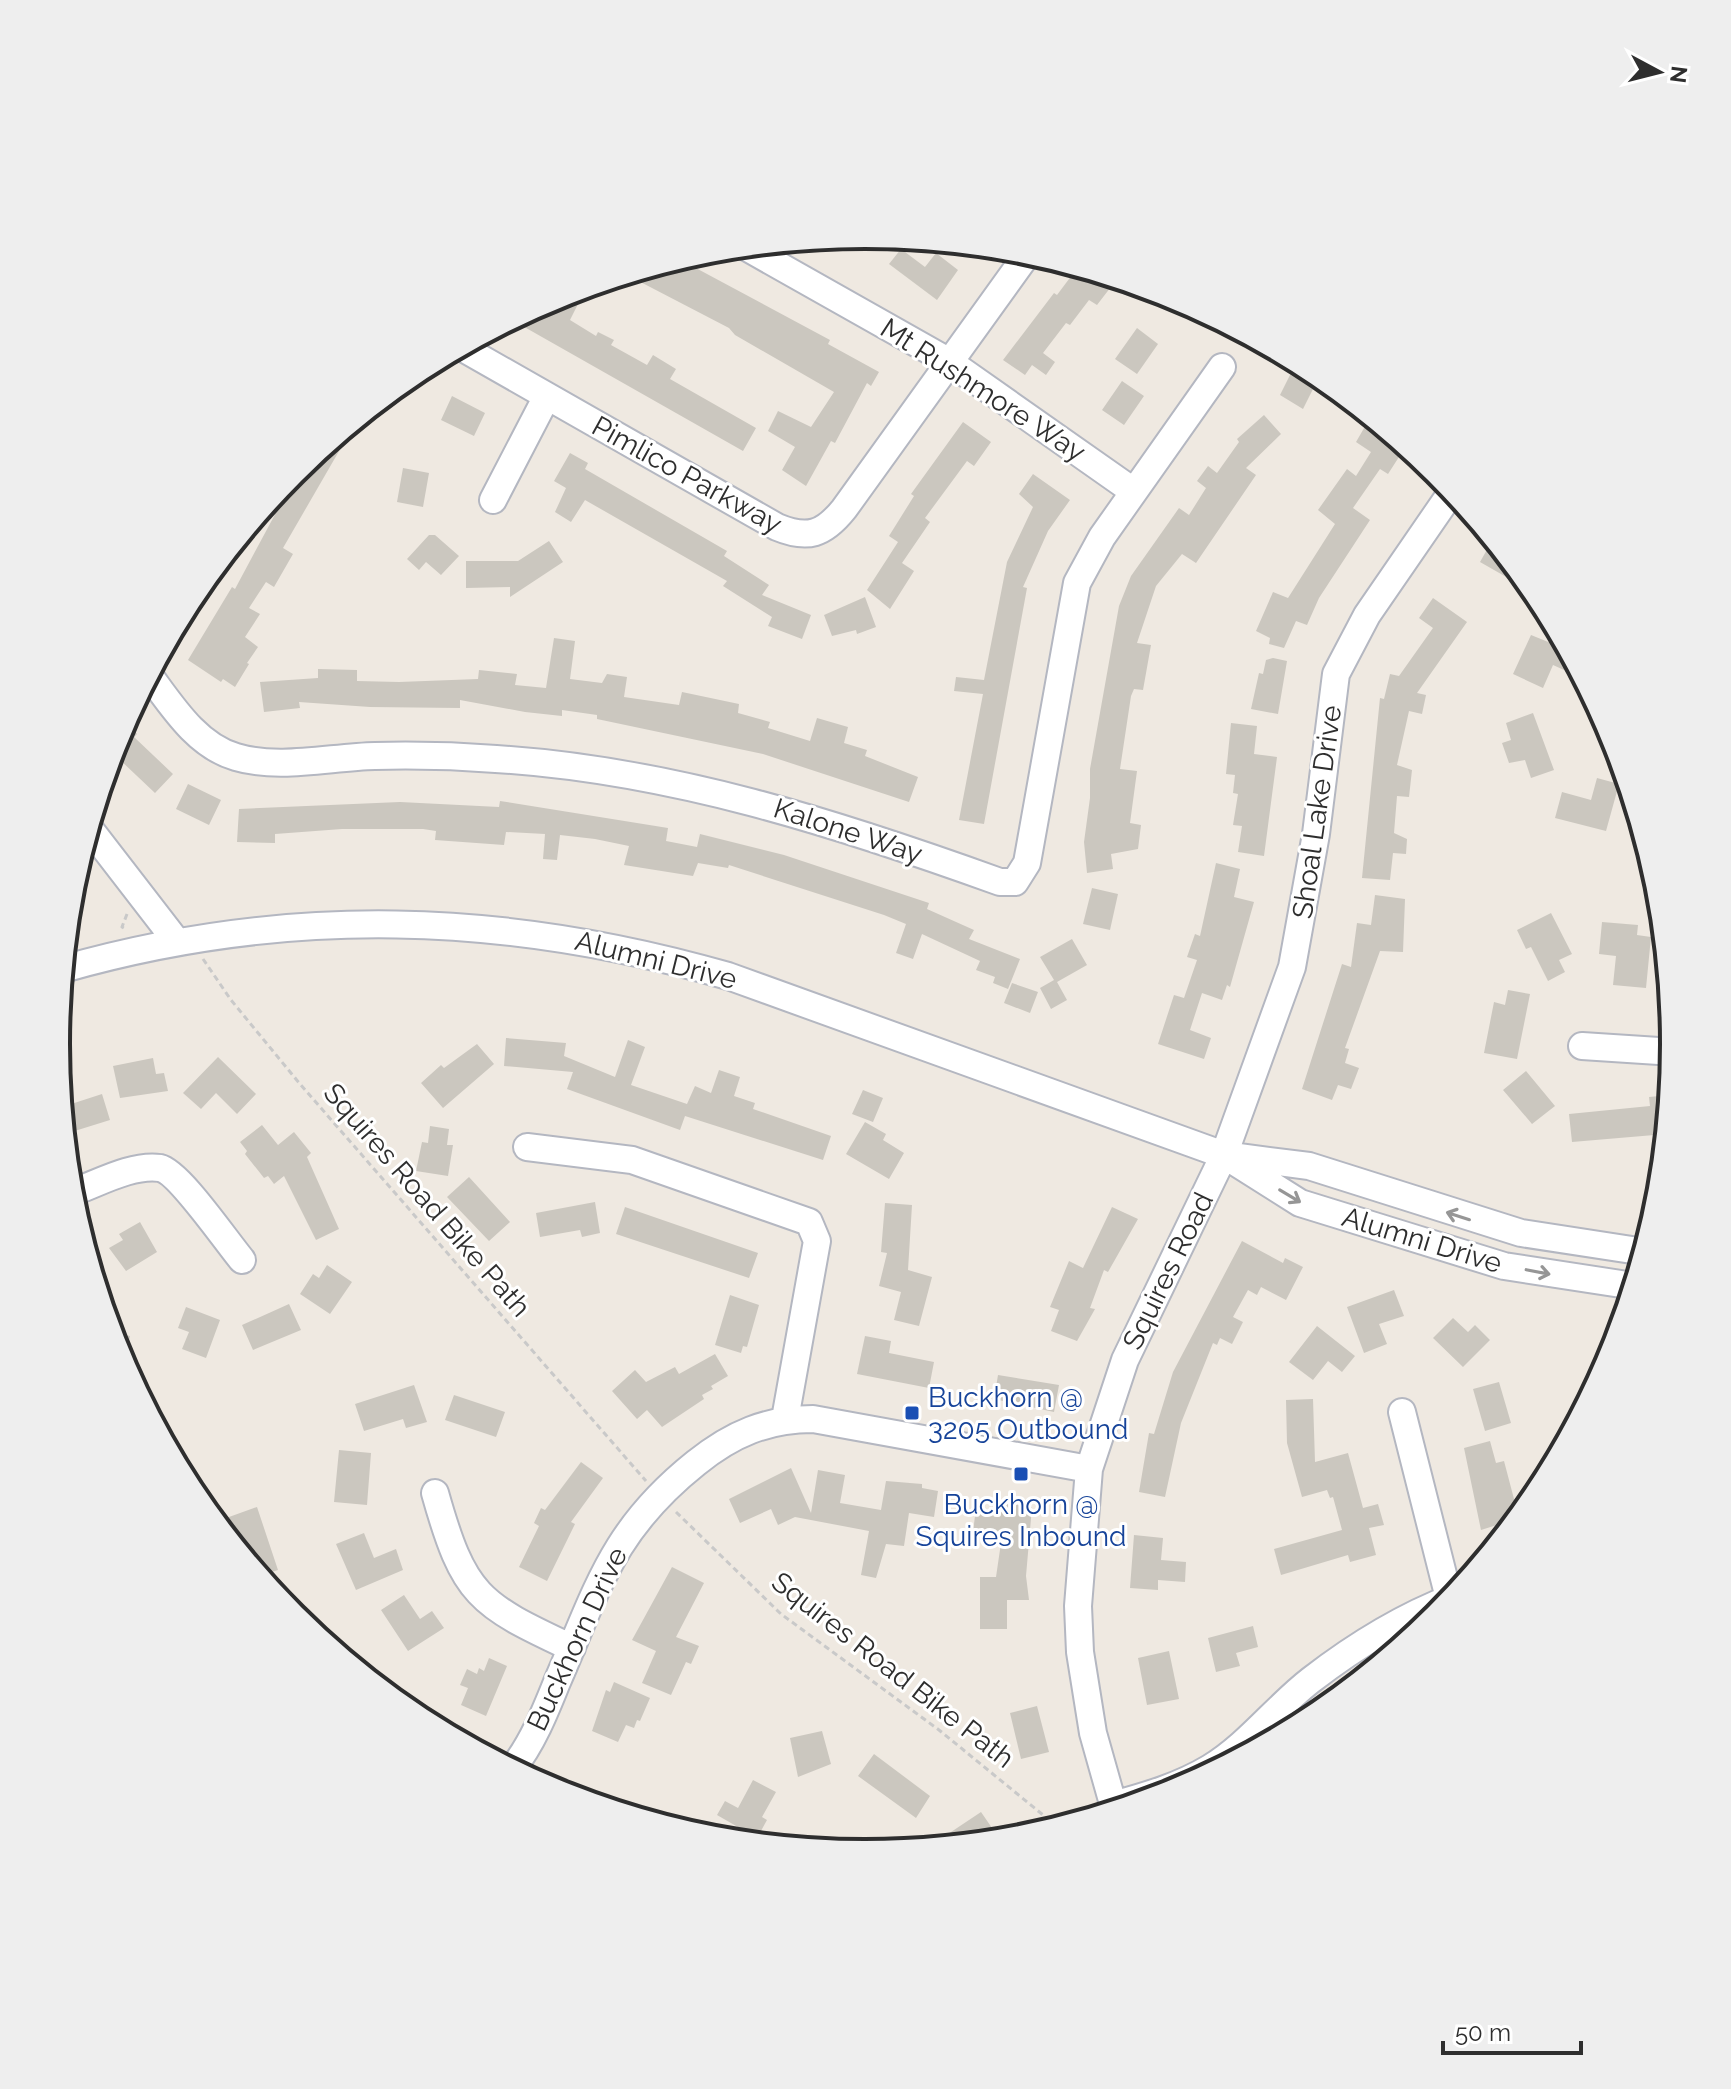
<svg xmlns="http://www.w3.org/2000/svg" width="1731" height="2089" viewBox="0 0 1731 2089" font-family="Raleway,sans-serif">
	<rect width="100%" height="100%" fill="#efe9e1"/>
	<path fill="#cbc7bf" d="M901,249L925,267L936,253L958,270L937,300L889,264Z
		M679,259L830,340L828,344L879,372L871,386L867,383L835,443L831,441L806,486L782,470L795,447L768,431L778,411L811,427L834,392L735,335L729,328L627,275Z
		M1078,267L1117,279L1097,305L1089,300L1070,325L1066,323L1043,353L1055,362L1046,375L1032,365L1025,375L1003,360L1054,293L1057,295Z
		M573,291L582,296L570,320L596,336L598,332L614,340L611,345L647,365L653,355L676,369L670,379L756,428L743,451L512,320Z
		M1137,328L1158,344L1137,374L1115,359Z
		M1292,371L1316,383L1303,409L1280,395Z
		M1122,381L1144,396L1124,425L1102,410Z
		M452,396L485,413L474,436L441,420Z
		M1264,415L1281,434L1246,468L1256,475L1196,563L1182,554L1156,586L1137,643L1151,645L1143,690L1134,689L1131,696L1120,769L1137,771L1130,823L1141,825L1138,849L1111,854L1113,869L1087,873L1084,842L1090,798V769L1119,606L1131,576L1179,508L1189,515L1206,488L1197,481L1208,466L1217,473L1239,442L1237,439Z
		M357,420L283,548L293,554L274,587L266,582L249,608L260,614L245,637L258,647L247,663L249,664L235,687L223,679L221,682L188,660L232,587L235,589L301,466Z
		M963,422L991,442L974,466L967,461L925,518L930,522L902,563L914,571L890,609L867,590L898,542L889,536L914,496L911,494Z
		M1367,423L1383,432L1385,429L1406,446L1388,474L1380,469L1353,508L1370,520L1319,598L1307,625L1296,621L1284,648L1269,644L1270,638L1256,631L1273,592L1288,598L1335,524L1318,510L1347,469L1356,476L1371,452L1356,442Z
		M570,453L588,463L585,469L727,551L724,556L769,585L762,595L811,615L802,639L768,626L772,617L723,586L727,581L585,500L571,522L555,512L566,488L554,481Z
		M403,468L429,473L423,507L397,502Z
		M1033,474L1070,500L1048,531L1023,587L1027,588L984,824L959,820L983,694L954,691L956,677L984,680L1007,562L1033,507L1019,494Z
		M429,535H435L459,556L441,575L426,562L419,570L407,559Z
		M1493,539L1537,593L1536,594L1480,562Z
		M549,541L563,562L510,597V587L466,588V561H518Z
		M865,597L876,627L857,634L856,630L832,636L824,615Z
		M1433,598L1467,622L1417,693L1426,695L1422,714L1409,711L1397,765L1412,770L1409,797L1397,796L1394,833L1407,839L1406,854L1393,853L1390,880L1362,878L1380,698L1384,699L1390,674L1399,676L1433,628L1419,618Z
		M1531,635L1568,650L1571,655L1564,670L1553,665L1543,688L1513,674Z
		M554,638L575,641L570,679L602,683L607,674L627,677L624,697L679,705L682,692L739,704L738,713L770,722L768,728L810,741L817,718L848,727L844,743L867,750L865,756L918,777L909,802L763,754L597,719V715L562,710V716L525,712L460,700V708L370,707L299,702L300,708L264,712L260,682L318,678V669L357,670V681L399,682L478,679L479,670L517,674L515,685L546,688Z
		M1273,658L1287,661L1278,714L1251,709L1259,673L1263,674L1266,660Z
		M1533,713L1554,770L1531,778L1525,760L1509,763L1502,743L1511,740L1506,723Z
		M125,721L137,734L134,737L173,774L155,793L118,758L121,756L118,752L110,759Z
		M1231,723L1257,726L1254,754L1277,757L1264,856L1238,852L1242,826L1233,825L1238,794L1233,793L1235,775L1226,774Z
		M1597,778L1619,784L1606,831L1555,818L1562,792L1591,800Z
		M188,784L221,800L209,825L176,809Z
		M500,801L668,828L666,841L697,847L700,834L784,855L929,903L927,909L974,930L969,939L1020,959L1008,989L993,983L995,977L976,970L980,961L922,934L913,959L896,953L906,924L884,915L729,865L728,868L698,863L693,876L624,865L629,846L595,839L560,835L557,860L543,859L545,834L506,832L504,845L435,840L436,831L423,829H342L275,834V843L237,842L239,809L400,802L499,807Z
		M1216,863L1240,869L1234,897L1254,902L1230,987L1227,985L1222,1000L1202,993L1190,1030L1211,1038L1204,1059L1158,1044L1174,995L1184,998L1197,960L1187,957L1195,934L1200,936Z
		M1092,888L1118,894L1110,930L1083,924Z
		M1375,895L1405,899L1403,952L1380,951L1345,1048L1349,1049L1345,1063L1359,1068L1351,1089L1338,1085L1332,1100L1302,1089L1342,964L1351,967L1357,923L1371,925Z
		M1551,913L1572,954L1559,960L1565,972L1548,981L1531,947L1526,949L1517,930Z
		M1602,922L1638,925L1637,935L1651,937L1646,988L1613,985L1616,956L1599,954Z
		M1072,939L1087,965L1057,982L1067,1000L1051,1009L1040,988L1054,980L1040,957Z
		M1012,983L1038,992L1030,1013L1004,1003Z
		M1508,990L1530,994L1517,1059L1484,1053L1494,1002L1505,1005Z
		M506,1038L566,1043L564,1056L615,1077L628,1040L645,1047L631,1085L687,1104L695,1086L711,1093L719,1070L740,1077L734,1096L755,1103L753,1109L831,1136L823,1160L685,1116L680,1130L567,1089L573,1072L504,1066Z
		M477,1044L494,1064L443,1108L421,1083L441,1065L444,1068Z
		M218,1057L256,1094L237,1114L216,1093L201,1109L183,1093Z
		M153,1058L156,1074L164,1073L168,1091L120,1098L113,1066Z
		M1526,1071L1555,1106L1532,1124L1503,1090Z
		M863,1090L883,1098L873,1122L852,1114Z
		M102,1094L110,1120L65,1134L62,1107Z
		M1670,1095L1666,1134L1572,1142L1569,1114L1650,1106L1649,1097Z
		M865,1122L886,1134L883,1140L904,1153L889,1179L846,1154Z
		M262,1125L278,1145L294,1132L311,1153L307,1157L339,1229L316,1240L284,1176L274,1184L268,1176L264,1178L245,1154L247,1151L240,1142Z
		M430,1126L449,1129L447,1145H453L448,1176L416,1171L422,1142L428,1143Z
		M469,1177L510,1222L489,1241L447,1197Z
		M595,1202L600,1233L582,1237L580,1230L540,1237L536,1213Z
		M885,1203L912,1205L908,1270L932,1277L919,1326L894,1320L901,1292L879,1286L887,1253L881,1252Z
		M625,1207L758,1253L749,1278L616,1234Z
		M1112,1207L1138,1219L1108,1272L1104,1270L1090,1308L1095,1309L1077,1341L1051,1331L1059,1310L1050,1307L1069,1261L1083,1268Z
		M140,1222L157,1252L126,1271L109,1248L123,1240L119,1234Z
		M1242,1241L1283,1263L1285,1258L1303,1267L1286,1300L1261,1287L1257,1295L1248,1290L1233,1317L1243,1322L1232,1344L1220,1338L1217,1345L1213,1343L1181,1423L1165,1497L1139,1492L1149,1433L1154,1434L1173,1372Z
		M327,1265L352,1282L330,1314L300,1294L313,1274L319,1278Z
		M1394,1290L1404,1316L1379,1324L1387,1344L1364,1353L1347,1307Z
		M730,1295L759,1305L747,1347L743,1346L741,1353L715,1345Z
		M289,1304L301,1330L253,1350L242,1325Z
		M186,1307L220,1320L206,1358L182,1349L189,1332L178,1328Z
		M1453,1318L1468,1332L1475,1325L1490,1340L1463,1367L1433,1338Z
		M1317,1326L1355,1356L1342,1372L1328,1361L1313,1380L1289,1362Z
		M111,1332L130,1336L124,1366L117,1354Z
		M865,1336L891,1341L889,1353L934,1362L929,1388L857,1374Z
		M715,1354L728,1376L711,1386L713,1389L702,1395L704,1399L662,1427L647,1410L637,1419L612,1391L635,1370L646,1382L675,1367L679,1374Z
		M998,1375L1059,1385L1054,1412L994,1399Z
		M1499,1382L1511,1423L1485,1431L1473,1389Z
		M414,1385L427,1422L406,1428L403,1419L364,1431L355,1404Z
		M454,1395L505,1412L496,1437L445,1420Z
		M1313,1399L1315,1462L1348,1453L1363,1508L1378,1504L1384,1525L1369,1528L1376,1555L1350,1562L1348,1555L1281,1575L1274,1549L1342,1530L1333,1497L1330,1498L1327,1490L1302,1497L1287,1443L1286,1400Z
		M1490,1441L1496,1463L1504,1461L1519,1518L1481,1530L1464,1448Z
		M339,1450L371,1453L367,1505L334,1502Z
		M581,1462L603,1478L571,1522L575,1524L547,1581L519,1567L539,1526L534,1523L541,1508L545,1510Z
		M791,1468L811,1513L818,1470L845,1475L840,1503L881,1510L886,1481L922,1484V1488L938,1491L934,1517L909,1513L904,1546L886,1544L876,1578L861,1575L869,1531L795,1517L778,1525L771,1509L740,1523L729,1499Z
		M1003,1503L1032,1507L1026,1576L1029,1600H1007V1629H980V1577H996L1002,1536L973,1532L976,1508L1002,1512Z
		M257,1507L278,1570L260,1576L244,1550L239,1552L224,1533L233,1530L229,1517Z
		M364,1533L374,1558L396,1549L403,1570L356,1590L336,1544Z
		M1134,1535L1163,1538L1161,1560L1186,1562L1185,1582L1158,1580V1590L1130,1588Z
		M672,1567L704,1583L676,1637L699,1646L691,1664L686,1662L671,1695L642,1683L656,1651L632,1640Z
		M404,1595L420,1619L432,1611L444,1628L408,1651L381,1610Z
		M1253,1626L1258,1647L1236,1653L1240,1666L1216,1672L1208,1638Z
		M1169,1651L1179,1699L1147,1705L1138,1658Z
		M489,1658L507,1666L486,1716L461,1705L468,1688L460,1685L467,1669L477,1674L479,1668L484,1671Z
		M614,1682L650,1698L640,1721L637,1720L634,1728L626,1725L618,1742L592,1731L606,1690L610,1692Z
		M1037,1706L1049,1752L1021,1759L1010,1713Z
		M822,1731L831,1764L798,1777L790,1738Z
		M874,1754L930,1796L916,1818L858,1776Z
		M753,1780L776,1792L762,1817L767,1820L757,1838L717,1815L725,1801L738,1808Z
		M981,1812L1001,1841L927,1848Z"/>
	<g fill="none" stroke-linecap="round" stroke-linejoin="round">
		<defs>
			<path id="minor" d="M746,247L948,361L1133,491
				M461,347L777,527C808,540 824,534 844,509L1029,252
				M493,500L547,396
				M149,675C172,706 197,746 236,757C279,770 330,757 375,756C415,755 456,756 496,759C671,770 836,823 1000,882H1015L1027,863L1077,583L1102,537L1222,367
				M89,828L177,942
				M63,969C288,905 505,912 728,976L1224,1155L1300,1203L1504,1266L1634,1286
				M1582,1046L1674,1052
				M527,1147L632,1160L809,1222L817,1241L785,1419
				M1231,1156L1309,1166L1521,1233L1645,1252
				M71,1193C97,1184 131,1164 160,1168C179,1172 226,1241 242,1260
				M1402,1412L1450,1602
				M435,1493C464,1596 478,1604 572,1648
				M512,1769C532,1744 545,1712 557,1682C598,1588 612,1530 696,1463C732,1434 767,1419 813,1419L1089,1469
				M1113,1805C1146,1796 1180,1786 1210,1768C1248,1745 1276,1707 1311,1680C1355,1646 1402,1617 1454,1597
				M1115,1811L1093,1733L1080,1652L1078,1606L1089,1469L1125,1360L1224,1155L1292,967L1316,834L1336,674L1367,615L1453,490"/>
		</defs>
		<use href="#minor" stroke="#b4b7c1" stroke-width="30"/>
		<path stroke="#c9c9c9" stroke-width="3" stroke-dasharray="6 4" stroke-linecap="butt" d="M127,914L122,927L127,930
			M203,959L231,1000L300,1084L646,1481
			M676,1512L781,1614L939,1730L1059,1828"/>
		<use href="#minor" stroke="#fff" stroke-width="26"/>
	</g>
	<defs><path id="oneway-shaft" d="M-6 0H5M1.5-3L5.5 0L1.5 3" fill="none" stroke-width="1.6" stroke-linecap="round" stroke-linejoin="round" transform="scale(2)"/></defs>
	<g stroke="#969696">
		<use href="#oneway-shaft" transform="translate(1290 1196) rotate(31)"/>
		<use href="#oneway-shaft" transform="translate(1458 1216) rotate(-162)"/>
		<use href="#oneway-shaft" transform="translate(1538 1272) rotate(11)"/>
	</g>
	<g fill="#1a4fb4" stroke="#fff" stroke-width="3">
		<rect x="904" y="1405" width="16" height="16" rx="4"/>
		<rect x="1013" y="1466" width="16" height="16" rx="4"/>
	</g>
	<g text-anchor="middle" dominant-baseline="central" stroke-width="6" stroke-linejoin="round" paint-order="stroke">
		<g font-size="28" fill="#2e2e2e" stroke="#fff">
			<text transform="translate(983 390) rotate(33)">Mt Rushmore Way</text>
			<text transform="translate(687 475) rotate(29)">Pimlico Parkway</text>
			<text transform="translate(1317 812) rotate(-82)">Shoal Lake Drive</text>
			<text transform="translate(848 831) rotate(18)">Kalone Way</text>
			<text transform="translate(656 960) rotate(14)">Alumni Drive</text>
			<text transform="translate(427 1200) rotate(49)">Squires Road Bike Path</text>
			<text transform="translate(1422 1240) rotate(17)">Alumni Drive</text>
			<text transform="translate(1168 1271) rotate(-64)">Squires Road</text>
			<text transform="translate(577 1639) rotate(-65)">Buckhorn Drive</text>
			<text transform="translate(893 1670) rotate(38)">Squires Road Bike Path</text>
		</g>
		<g font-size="28" fill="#164399" stroke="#fff" text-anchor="start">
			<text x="928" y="1397">Buckhorn @<tspan x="928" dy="32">3205 Outbound</tspan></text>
			<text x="1021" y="1504" text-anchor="middle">Buckhorn @<tspan x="1021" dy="32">Squires Inbound</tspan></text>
		</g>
	</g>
	<path d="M0 0H1731V2089H0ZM70 1044a795 795 0 1 1 1590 0a795 795 0 1 1-1590 0Z" fill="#eee" fill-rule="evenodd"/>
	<path fill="none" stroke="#2e2e2e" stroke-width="4" d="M70 1044a795 795 0 1 1 1590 0a795 795 0 1 1-1590 0Z"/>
	<g transform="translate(1659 72) rotate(97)" stroke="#ffffff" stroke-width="6" paint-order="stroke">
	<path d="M0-6L14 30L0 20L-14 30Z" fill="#2e2e2e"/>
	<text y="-12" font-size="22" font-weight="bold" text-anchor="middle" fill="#2e2e2e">N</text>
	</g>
	<path d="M1443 2041v12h138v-12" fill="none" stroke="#2e2e2e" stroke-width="4"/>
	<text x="1455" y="2041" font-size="24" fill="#2e2e2e" stroke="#ffffff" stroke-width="6" paint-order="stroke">50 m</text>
</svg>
